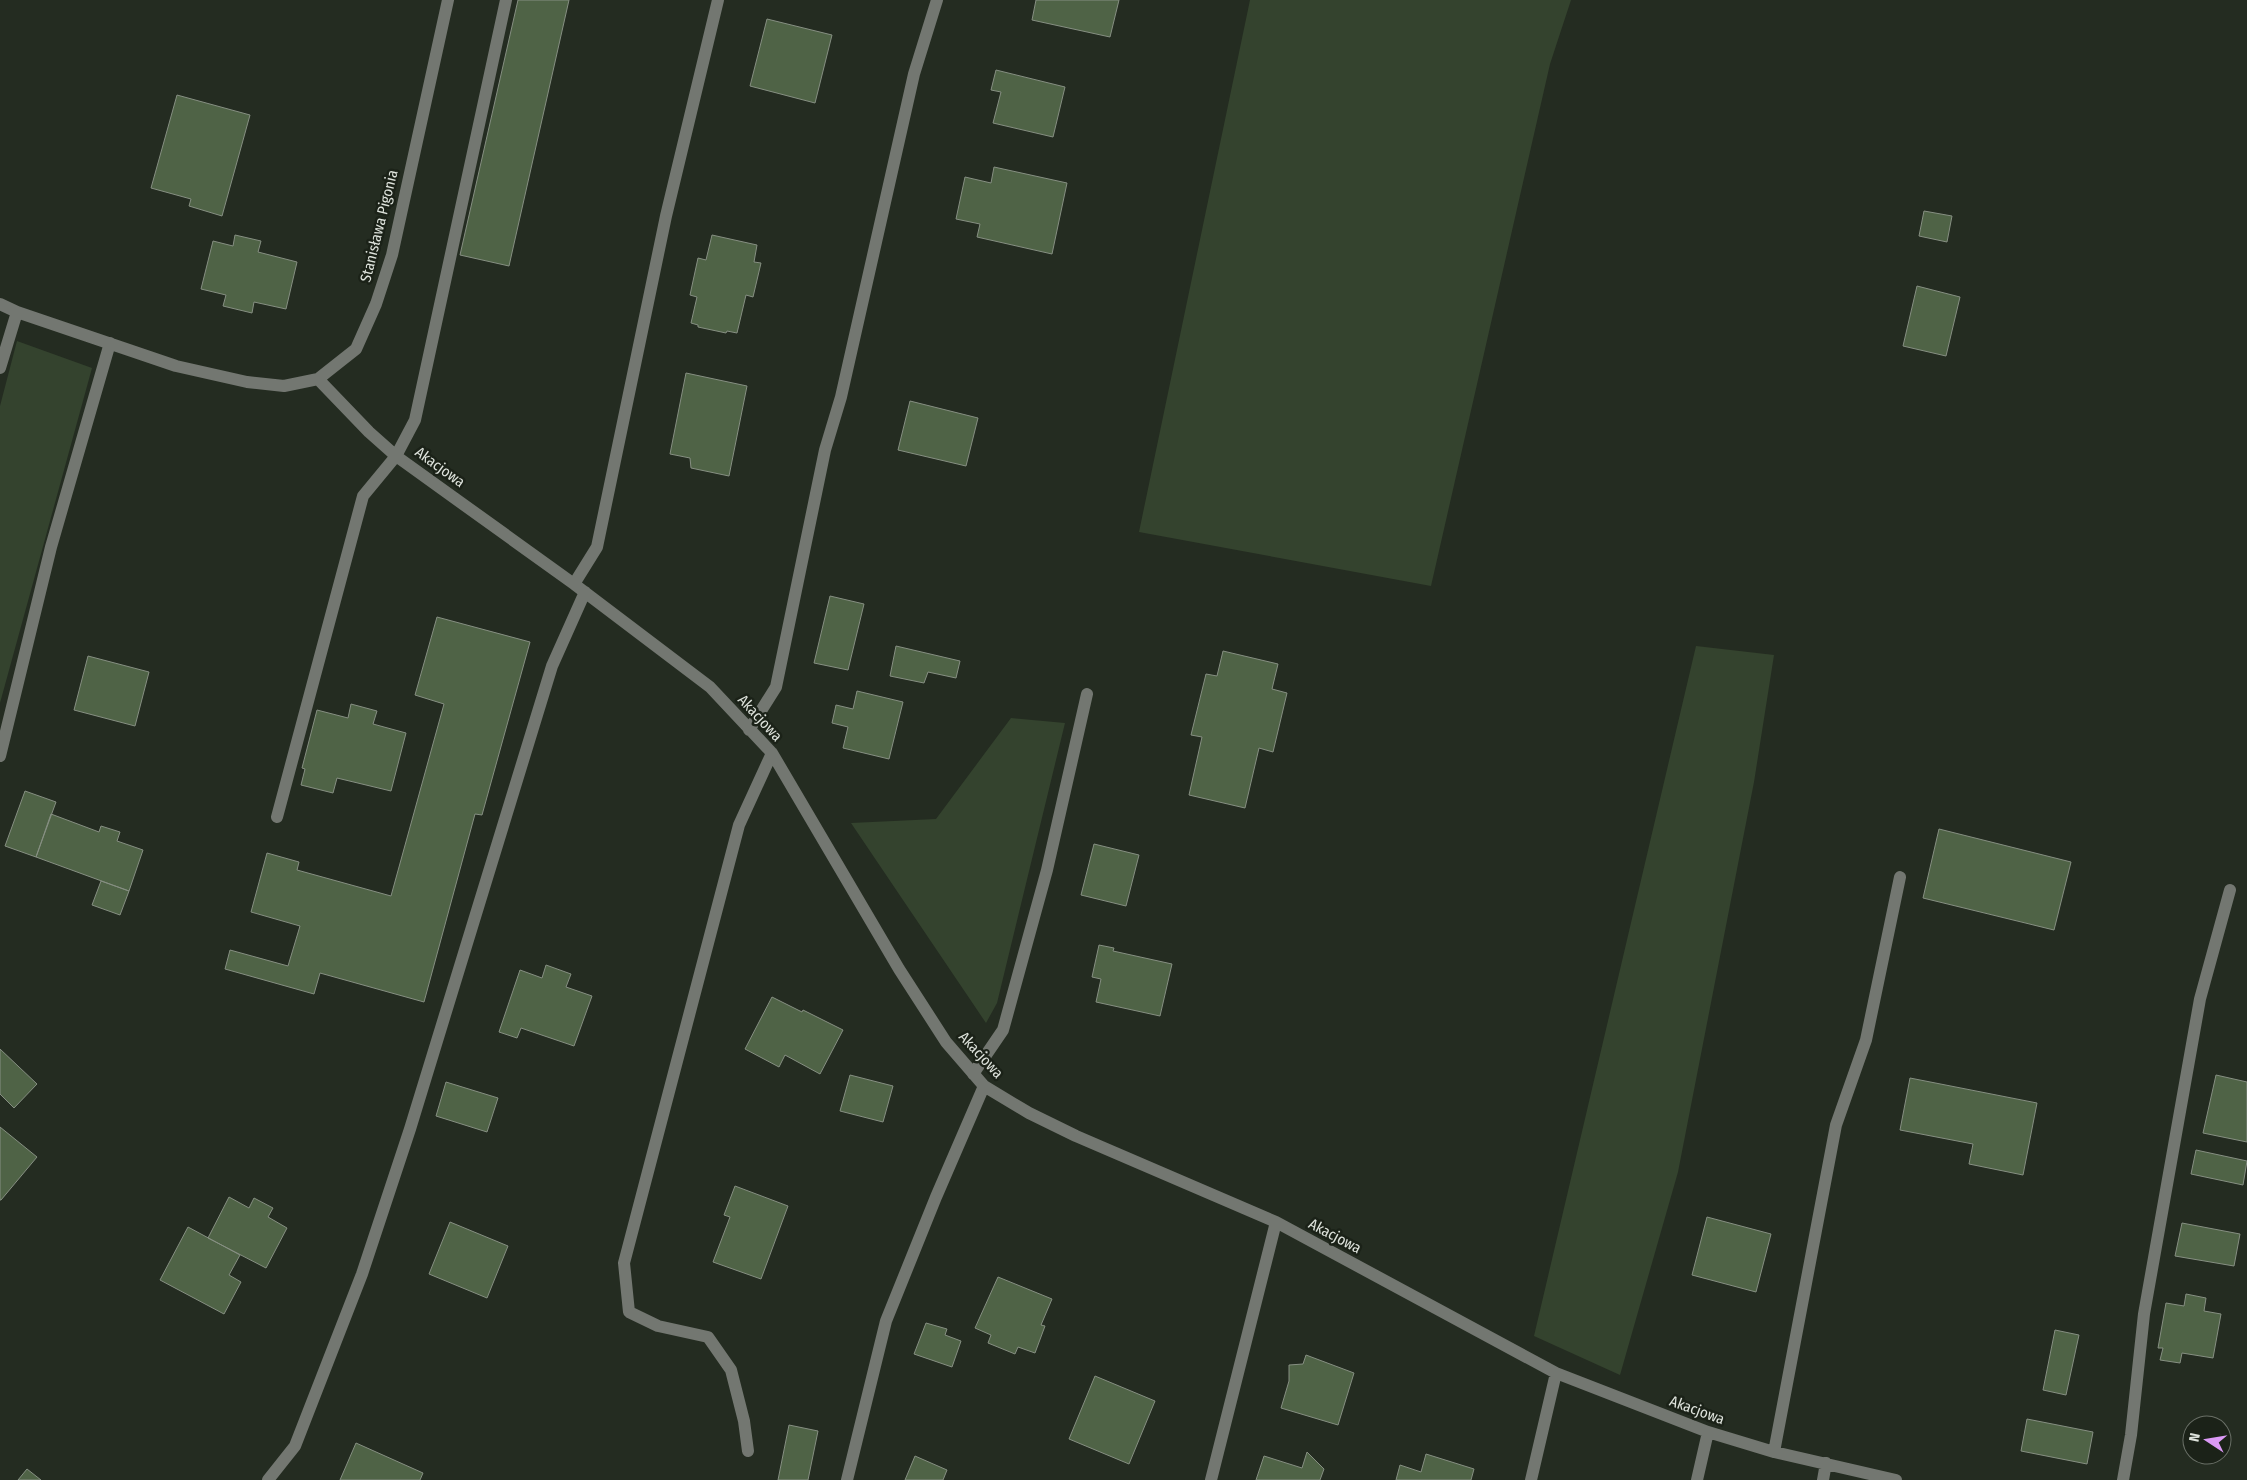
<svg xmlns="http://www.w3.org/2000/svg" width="2247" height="1480" viewBox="0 0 2247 1480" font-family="'Fira Sans Condensed',sans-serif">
	<rect width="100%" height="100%" fill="#242c21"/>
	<path fill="#34432e" d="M1250,0H1571L1550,64L1431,586L1139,532Z
		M17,341L92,368L0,703V406Z
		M1696,646L1774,655L1754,782L1678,1172L1620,1375L1534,1336Z
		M1011,718L1065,723L997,1003L986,1023L851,823L936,819Z"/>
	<path fill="#4f6346" stroke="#868f82" d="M518,0H569L509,266L460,255Z
		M1036,0H1119L1110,37L1032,20Z
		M767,19L832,35L815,103L750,86Z
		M996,70L1065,87L1053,137L993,123L1001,92L991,90Z
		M177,95L250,115L222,216L189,206L191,199L151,188Z
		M994,167L1067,183L1052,254L977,237L980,224L956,219L965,177L991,183Z
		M1924,211L1952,216L1947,242L1919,236Z
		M235,235L261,241L258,252L297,262L286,309L254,302L252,313L223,306L226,295L201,289L213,241L233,246Z
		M712,235L757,245L754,262L761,263L753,297L746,295L737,333L727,331L726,333L698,327V325L691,323L697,297L690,295L698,258L706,260Z
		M1917,286L1960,297L1946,356L1903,346Z
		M686,373L747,386L729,476L691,468L690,458L670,454Z
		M910,401L978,418L966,466L898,450Z
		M830,596L864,604L848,670L814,663Z
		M437,617L530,642L482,815L475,814L424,1002L320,973L314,994L225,969L230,950L288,966L300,926L251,912L267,853L299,862L297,870L391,896L444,704L415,695Z
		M896,646L960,661L956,678L928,672L924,683L890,676Z
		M1223,651L1278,664L1272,689L1287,693L1273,752L1259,748L1245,808L1189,795L1202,737L1191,735L1206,674L1217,676Z
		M88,656L149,672L135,726L74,710Z
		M857,691L903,702L889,759L843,748L848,727L832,723L836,705L853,709Z
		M351,704L377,711L373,724L406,733L391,791L337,778L333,793L301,785L305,769L302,768L317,710L348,718Z
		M25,791L56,802L36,857L5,846Z
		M51,814L99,832L101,826L120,832L117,841L143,850L129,891L36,857Z
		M1939,829L2071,862L2054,930L1923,898Z
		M1094,844L1139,855L1126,906L1081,895Z
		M101,881L129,891L120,915L92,905Z
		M1099,945L1114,948L1113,951L1172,964L1160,1016L1096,1002L1101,979L1092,977Z
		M546,965L571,974L566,987L592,996L574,1046L521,1028L517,1038L499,1032L520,970L542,978Z
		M772,997L802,1012L803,1010L843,1030L820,1074L785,1055L779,1067L745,1049Z
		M0,1049L37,1084L14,1108L0,1094Z
		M850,1075L893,1086L883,1122L840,1111Z
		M2216,1075L2247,1082V1142L2203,1133Z
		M1910,1078L2037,1103L2023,1175L1969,1164L1973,1144L1900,1130Z
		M446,1082L498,1098L487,1132L436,1116Z
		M0,1127L37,1157L1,1200H0Z
		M2196,1150L2247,1161L2243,1185L2191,1174Z
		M735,1186L788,1206L761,1279L713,1262L730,1217L724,1215Z
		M229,1197L249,1208L254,1198L273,1208L268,1217L287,1228L266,1268L208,1238Z
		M1707,1217L1771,1234L1756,1292L1692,1275Z
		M450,1222L508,1246L487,1298L429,1274Z
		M2182,1223L2240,1234L2234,1266L2175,1256Z
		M188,1227L240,1255L229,1275L241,1282L224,1314L160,1280Z
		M998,1277L1052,1299L1041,1325L1045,1326L1035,1353L1018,1347L1015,1354L988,1343L991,1335L975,1328Z
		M2186,1294L2206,1298L2204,1311L2221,1314L2213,1358L2182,1353L2180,1363L2160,1360L2163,1348H2158L2166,1303L2184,1306Z
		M926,1323L947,1329L945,1335L961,1341L952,1367L914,1354Z
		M2055,1330L2079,1335L2066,1395L2043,1390Z
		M1306,1355L1354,1373L1338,1425L1281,1408L1289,1381V1365L1303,1364Z
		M1095,1376L1155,1401L1129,1464L1069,1439Z
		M2027,1419L2093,1432L2087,1464L2021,1451Z
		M789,1425L818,1431L808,1480H778Z
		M356,1443L423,1473L420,1480H340Z
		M1307,1452L1324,1469L1320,1480H1256L1264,1456L1302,1468Z
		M1426,1454L1474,1469L1471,1480H1396L1400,1465L1421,1472Z
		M915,1456L947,1470L943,1480H905Z
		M27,1469L41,1480H18Z"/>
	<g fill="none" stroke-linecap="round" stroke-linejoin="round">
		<path stroke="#737771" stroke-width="12" d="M0,304L17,312L176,366L247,382L284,386L318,379L356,349L376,304L392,255L448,0
			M0,368L17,312
			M318,379L369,432L396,456L574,584L710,687L772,753L899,969L946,1042L984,1086L1029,1113L1076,1136L1276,1222L1556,1373L1708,1432L1774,1452L1896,1480
			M574,584L597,547L666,216L718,0
			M749,730L776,687L825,450L841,397L914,74L937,0
			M0,756L51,547L110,343
			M277,817L363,496L396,456L415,420L506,0
			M973,1074L1003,1030L1047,870L1087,694
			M748,1451L744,1421L731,1370L708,1337L658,1326L629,1312L624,1263L739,825L772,753
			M1774,1452L1836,1125L1866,1040L1900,877
			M268,1480L295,1446L362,1274L410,1129L552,666L585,592
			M847,1480L886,1321L936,1197L984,1086
			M1211,1480L1276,1222
			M1531,1480L1556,1373
			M1697,1480L1708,1432
			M1823,1480L1826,1463
			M2123,1480L2131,1435L2144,1314L2200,999L2230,890"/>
	</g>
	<g text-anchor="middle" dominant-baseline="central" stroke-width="5" stroke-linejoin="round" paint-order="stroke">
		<g font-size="15" fill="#dee3dc" stroke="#1b2218">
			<text transform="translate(379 226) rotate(-76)">Stanisława Pigonia</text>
			<text transform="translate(440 467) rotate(36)">Akacjowa</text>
			<text transform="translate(760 718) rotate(47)">Akacjowa</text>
			<text transform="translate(981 1055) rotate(47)">Akacjowa</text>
			<text transform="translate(1335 1236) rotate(28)">Akacjowa</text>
			<text transform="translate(1697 1410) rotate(20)">Akacjowa</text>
		</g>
	</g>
	<g transform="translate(2207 1440) rotate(282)"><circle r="24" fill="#1b2218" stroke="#696f66"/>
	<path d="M0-4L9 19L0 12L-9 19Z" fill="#db99f5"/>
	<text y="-8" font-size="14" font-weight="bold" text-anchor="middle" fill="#dee3dc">N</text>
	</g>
</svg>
